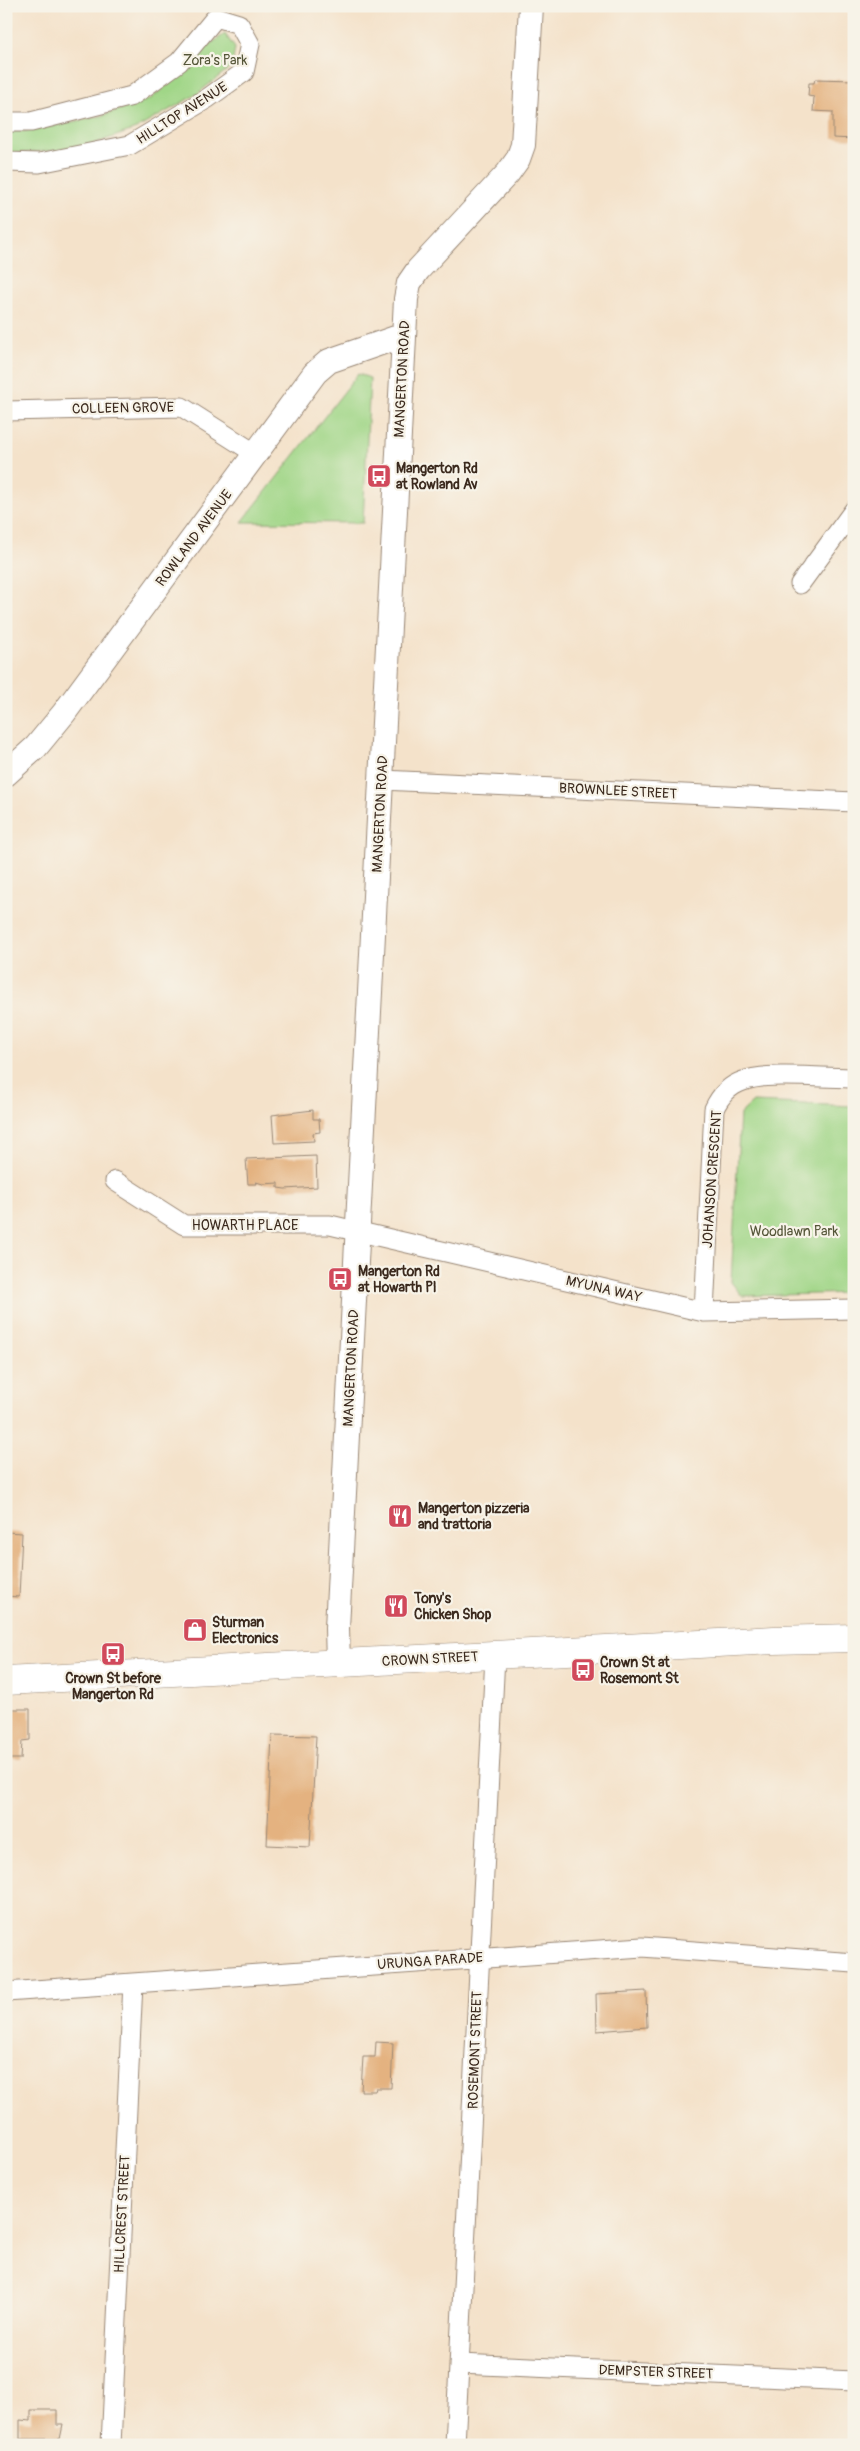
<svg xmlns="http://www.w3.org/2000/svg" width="860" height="2451" viewBox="0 0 860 2451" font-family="Pangolin,sans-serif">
	<rect width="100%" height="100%" fill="#f7f3e8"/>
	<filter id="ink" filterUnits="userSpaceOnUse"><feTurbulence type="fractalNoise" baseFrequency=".02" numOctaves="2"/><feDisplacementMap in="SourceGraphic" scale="10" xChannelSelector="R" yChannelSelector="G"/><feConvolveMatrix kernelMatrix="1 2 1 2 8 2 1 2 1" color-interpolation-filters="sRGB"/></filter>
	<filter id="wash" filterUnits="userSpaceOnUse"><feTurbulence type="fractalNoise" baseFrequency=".0096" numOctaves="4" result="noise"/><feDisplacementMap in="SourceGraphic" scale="20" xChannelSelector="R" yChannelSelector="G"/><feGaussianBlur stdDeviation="1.12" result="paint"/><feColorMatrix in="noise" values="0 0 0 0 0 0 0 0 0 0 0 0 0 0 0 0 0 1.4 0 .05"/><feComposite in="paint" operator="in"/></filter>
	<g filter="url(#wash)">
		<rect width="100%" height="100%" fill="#f4e2ca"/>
		<path fill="#a0d687" stroke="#6e8052" d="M225,34L235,48L232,66L197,94L136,129L79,149L6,154V132L28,131L101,116L150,99L190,67L204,48Z
			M358,374L370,378L363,523L242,522Z
			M753,1102L854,1106V1293L742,1296L731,1282L740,1114Z"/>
		<g id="blocks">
			<path fill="#e4b280" d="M815,79L854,80V139L833,138V112L813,111L814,97L808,96L809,83H814Z
				M313,1110V1119H319L320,1132L313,1133L314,1141L274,1143L272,1115Z
				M316,1156L317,1187L285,1189L278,1188V1183L263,1184L256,1182L257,1184H248L246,1159Z
				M6,1532L22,1533L19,1597L6,1596Z
				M9,1709H30V1740L22,1741L21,1759H6V1721Z
				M272,1735L316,1736L310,1847L267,1845Z
				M646,1991L647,2027L597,2031L596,1994Z
				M376,2042L393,2043L391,2088H376L375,2091H361L363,2057H375Z
				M31,2410H57V2425H63L60,2439H20V2420L31,2421Z"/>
		</g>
	</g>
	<g filter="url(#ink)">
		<use href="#blocks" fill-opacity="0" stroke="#988674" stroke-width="1"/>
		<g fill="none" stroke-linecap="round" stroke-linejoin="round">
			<defs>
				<path id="minor" d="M6,122H31L132,96L179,62L216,17L239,24L250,44L244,72L208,98L130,145L39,163L6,162
					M6,411L182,407L256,454
					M800,584L854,510
					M382,780L854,802
					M115,1181L184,1225H330L704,1312L854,1309
					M704,1312L714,1109C720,1096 728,1086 743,1081C764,1072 828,1078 854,1078
					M6,1992L642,1947L854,1963
					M459,2364L854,2381
					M111,2445L133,1983
					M455,2445L495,1656"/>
				<path id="tertiary" d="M6,774L36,747L64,713L315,373L329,361L404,335
					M338,1663L337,1628L406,299L409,283L418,270L508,173L518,159L523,145L531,6"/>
				<path id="primary" d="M6,1681L774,1640L854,1638"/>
			</defs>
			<use href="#minor" stroke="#988674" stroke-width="21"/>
			<use href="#tertiary" stroke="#988674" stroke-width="26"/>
			<use href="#primary" stroke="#988674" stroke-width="29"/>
			<use href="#minor" stroke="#fff" stroke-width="19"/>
			<use href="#tertiary" stroke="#fff" stroke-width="24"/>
			<use href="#primary" stroke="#fff" stroke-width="28"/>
		</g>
	</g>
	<defs>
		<symbol id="bus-square" viewBox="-11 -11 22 22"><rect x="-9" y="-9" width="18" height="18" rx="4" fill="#d1495b" stroke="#f7f3e8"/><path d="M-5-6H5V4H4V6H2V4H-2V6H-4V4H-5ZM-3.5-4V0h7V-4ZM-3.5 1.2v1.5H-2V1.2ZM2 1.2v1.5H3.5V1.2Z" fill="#fff"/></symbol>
		<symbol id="restaurant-square" viewBox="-11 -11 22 22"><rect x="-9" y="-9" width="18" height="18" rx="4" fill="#d1495b" stroke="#f7f3e8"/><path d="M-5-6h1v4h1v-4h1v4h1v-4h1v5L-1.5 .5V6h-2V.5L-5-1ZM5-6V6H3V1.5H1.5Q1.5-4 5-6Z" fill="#fff"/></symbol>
		<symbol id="shop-square" viewBox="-11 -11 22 22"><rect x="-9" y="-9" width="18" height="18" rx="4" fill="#d1495b" stroke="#f7f3e8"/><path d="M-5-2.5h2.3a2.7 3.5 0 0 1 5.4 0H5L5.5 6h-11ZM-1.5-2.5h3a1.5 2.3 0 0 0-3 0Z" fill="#fff"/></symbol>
	</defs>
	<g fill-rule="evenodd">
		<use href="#bus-square" x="365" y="462" width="28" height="28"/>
		<use href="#bus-square" x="326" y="1265" width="28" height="28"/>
		<use href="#restaurant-square" x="386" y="1502" width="28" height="28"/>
		<use href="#restaurant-square" x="382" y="1592" width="28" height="28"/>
		<use href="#shop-square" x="181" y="1616" width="28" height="28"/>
		<use href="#bus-square" x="99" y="1640" width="28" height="28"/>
		<use href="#bus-square" x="569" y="1656" width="28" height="28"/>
	</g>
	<g text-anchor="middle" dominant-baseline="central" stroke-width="4.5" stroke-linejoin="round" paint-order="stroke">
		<g font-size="14" fill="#545538" stroke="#f7f3e8">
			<text x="215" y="60">Zora's Park</text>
			<text x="794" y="1231">Woodlawn Park</text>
		</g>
		<g font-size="14" fill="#3b2a1e" stroke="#f7f3e8">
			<text transform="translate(182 113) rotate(-32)">HILLTOP AVENUE</text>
			<text transform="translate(402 379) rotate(-87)">MANGERTON ROAD</text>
			<text transform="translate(123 408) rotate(-1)">COLLEEN GROVE</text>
			<text transform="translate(194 538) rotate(-53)">ROWLAND AVENUE</text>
			<text transform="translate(618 791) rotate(3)">BROWNLEE STREET</text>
			<text transform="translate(380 814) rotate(-87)">MANGERTON ROAD</text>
			<text transform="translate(712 1179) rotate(-86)">JOHANSON CRESCENT</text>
			<text x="245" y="1225">HOWARTH PLACE</text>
			<text transform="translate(604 1289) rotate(13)">MYUNA WAY</text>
			<text transform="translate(351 1368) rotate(-87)">MANGERTON ROAD</text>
			<text transform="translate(430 1659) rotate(-3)">CROWN STREET</text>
			<text transform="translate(430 1961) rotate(-4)">URUNGA PARADE</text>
			<text transform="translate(475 2050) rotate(-88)">ROSEMONT STREET</text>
			<text transform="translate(122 2214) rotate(-87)">HILLCREST STREET</text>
			<text transform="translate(656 2372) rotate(2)">DEMPSTER STREET</text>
		</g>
		<g font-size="14" font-weight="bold" fill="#3b2a1e" stroke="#f7f3e8" text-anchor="start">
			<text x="396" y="468">Mangerton Rd<tspan x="396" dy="16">at Rowland Av</tspan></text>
			<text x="358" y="1271">Mangerton Rd<tspan x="358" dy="16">at Howarth Pl</tspan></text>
			<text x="418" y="1508">Mangerton pizzeria<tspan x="418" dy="16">and trattoria</tspan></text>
			<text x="414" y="1598">Tony's<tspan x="414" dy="16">Chicken Shop</tspan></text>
			<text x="212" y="1622">Sturman<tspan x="212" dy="16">Electronics</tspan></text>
			<text x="600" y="1662">Crown St at<tspan x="600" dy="16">Rosemont St</tspan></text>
			<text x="113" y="1678" text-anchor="middle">Crown St before<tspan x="113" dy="16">Mangerton Rd</tspan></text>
		</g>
	</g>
	<rect width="860" height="2451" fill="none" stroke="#f7f3e8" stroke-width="25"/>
</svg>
